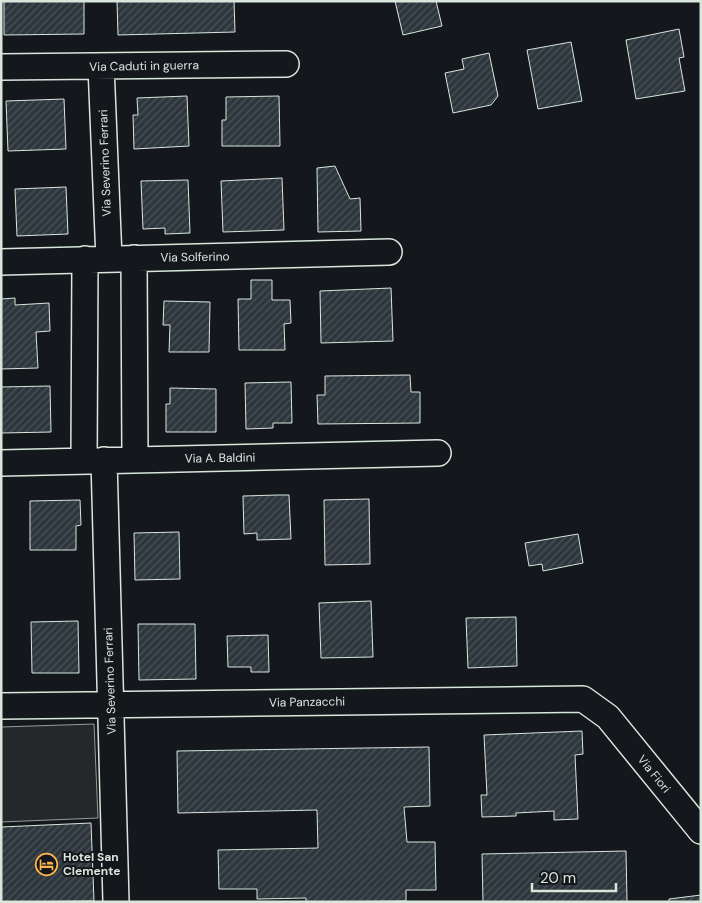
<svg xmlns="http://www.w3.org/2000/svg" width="702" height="903" viewBox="0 0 702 903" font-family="'DM Sans',sans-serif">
	<defs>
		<pattern id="building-hatch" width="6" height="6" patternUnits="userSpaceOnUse" patternTransform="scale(1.25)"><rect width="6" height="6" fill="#2c363c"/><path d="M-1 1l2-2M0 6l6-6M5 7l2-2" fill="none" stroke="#4a5358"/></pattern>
	</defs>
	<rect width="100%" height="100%" fill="#14181c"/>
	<path fill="#24282b" stroke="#939e99" d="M94,724L98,818L1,822V727Z"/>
	<path fill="url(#building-hatch)" stroke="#d8e6dc" d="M4,1H84V34L4,35Z
		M117,1H234L235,32L118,35Z
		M395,1H436L442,26L403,35Z
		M679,29L684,57L679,58L685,91L636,99L626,40Z
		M571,42L582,101L538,109L527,50Z
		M489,53L498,96L491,105L453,113L445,73L464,69L462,59Z
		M187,96L189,146L134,149L133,115H138L137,98Z
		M279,96L280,146H222V120H226V97Z
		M64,99L66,149L8,151L6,101Z
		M335,166L350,199L360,198L361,231L318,232L317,168Z
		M282,178L284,230L223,232L221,181Z
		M188,180L190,233L165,234V228L143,229L141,181Z
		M66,187L68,234L17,236L15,189Z
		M251,280H272V300H290L291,323L284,324L285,350H239L238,299H251Z
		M391,288L393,341L321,343L320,291Z
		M15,298V305L49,303L50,331L36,332L38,368L1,369V299Z
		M164,301L210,302L209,352H169L170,325H163Z
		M410,375L411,392H420V423L318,424L317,395H325V376Z
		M291,382L292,423H273V428L246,429L245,383Z
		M50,386L51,432L1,433V387Z
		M170,388L216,389V432H166V404H170Z
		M278,495H289L291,539L257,540V533L244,534L243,496Z
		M369,499L370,564L325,565L324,500Z
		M80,500L81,525L76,526V550H30V501Z
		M179,532L180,579L135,580L134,533Z
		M578,534L583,563L543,571L542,564L529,566L525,543Z
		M371,601L373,657L321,658L319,603Z
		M516,617L517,666L468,668L466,618Z
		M78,621L79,673H32L31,622Z
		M138,624H195L196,679L139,680Z
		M268,635L269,672H251V667H228L227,636Z
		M582,731L583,754L575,755L578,819L554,820V811L516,813V816L482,817L481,795H487L484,735Z
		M429,747L430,806L404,807L407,842H435L436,890H406V901L306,902V898L257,899V889H219L218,850L318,848L317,810L178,813L177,751Z
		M91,823L94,901L1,902V827Z
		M626,851L627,902H483L482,854Z
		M701,895V902H669V899Z"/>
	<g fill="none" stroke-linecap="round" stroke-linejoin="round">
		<defs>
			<path id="minor" d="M101,66L109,259
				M1,67L286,64
				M134,258L135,460
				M1,262L389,252
				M104,460L116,902
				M84,461L85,259
				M1,463L438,453
				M1,706L583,699L608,717L701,831"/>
		</defs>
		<use href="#minor" stroke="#d8e6dc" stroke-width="28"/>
		<use href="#minor" stroke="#14181c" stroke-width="25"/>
	</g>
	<defs>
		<symbol id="hotel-ring" viewBox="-11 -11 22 22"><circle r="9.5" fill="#14181c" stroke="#ffb74d" stroke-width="1.5"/><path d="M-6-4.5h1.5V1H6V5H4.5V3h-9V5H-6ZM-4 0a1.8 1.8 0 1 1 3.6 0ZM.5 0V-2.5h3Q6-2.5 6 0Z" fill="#ffb74d"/></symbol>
	</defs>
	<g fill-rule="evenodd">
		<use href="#hotel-ring" x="34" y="852" width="25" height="25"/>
	</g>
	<g text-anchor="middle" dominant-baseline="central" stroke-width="4" stroke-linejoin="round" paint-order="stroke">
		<g font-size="12" fill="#d8e6dc" stroke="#14181c">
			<text transform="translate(144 66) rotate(-1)">Via Caduti in guerra</text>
			<text transform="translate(105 163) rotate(-92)">Via Severino Ferrari</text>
			<text transform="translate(195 257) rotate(-1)">Via Solferino</text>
			<text transform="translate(220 458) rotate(-1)">Via A. Baldini</text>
			<text transform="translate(110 681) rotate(-92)">Via Severino Ferrari</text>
			<text transform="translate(307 702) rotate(-1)">Via Panzacchi</text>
			<text transform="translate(654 774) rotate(51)">Via Fiori</text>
		</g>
		<g font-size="12" font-weight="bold" fill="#d8e6dc" stroke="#14181c" text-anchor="start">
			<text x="63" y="857">Hotel San<tspan x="63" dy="14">Clemente</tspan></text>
		</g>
	</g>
	<rect width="702" height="903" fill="none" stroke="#d8e6dc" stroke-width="5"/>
	<path d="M532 883v8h84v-8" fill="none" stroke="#d8e6dc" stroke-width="2.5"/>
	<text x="540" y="883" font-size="15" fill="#d8e6dc" stroke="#14181c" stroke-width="4" paint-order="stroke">20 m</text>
</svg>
